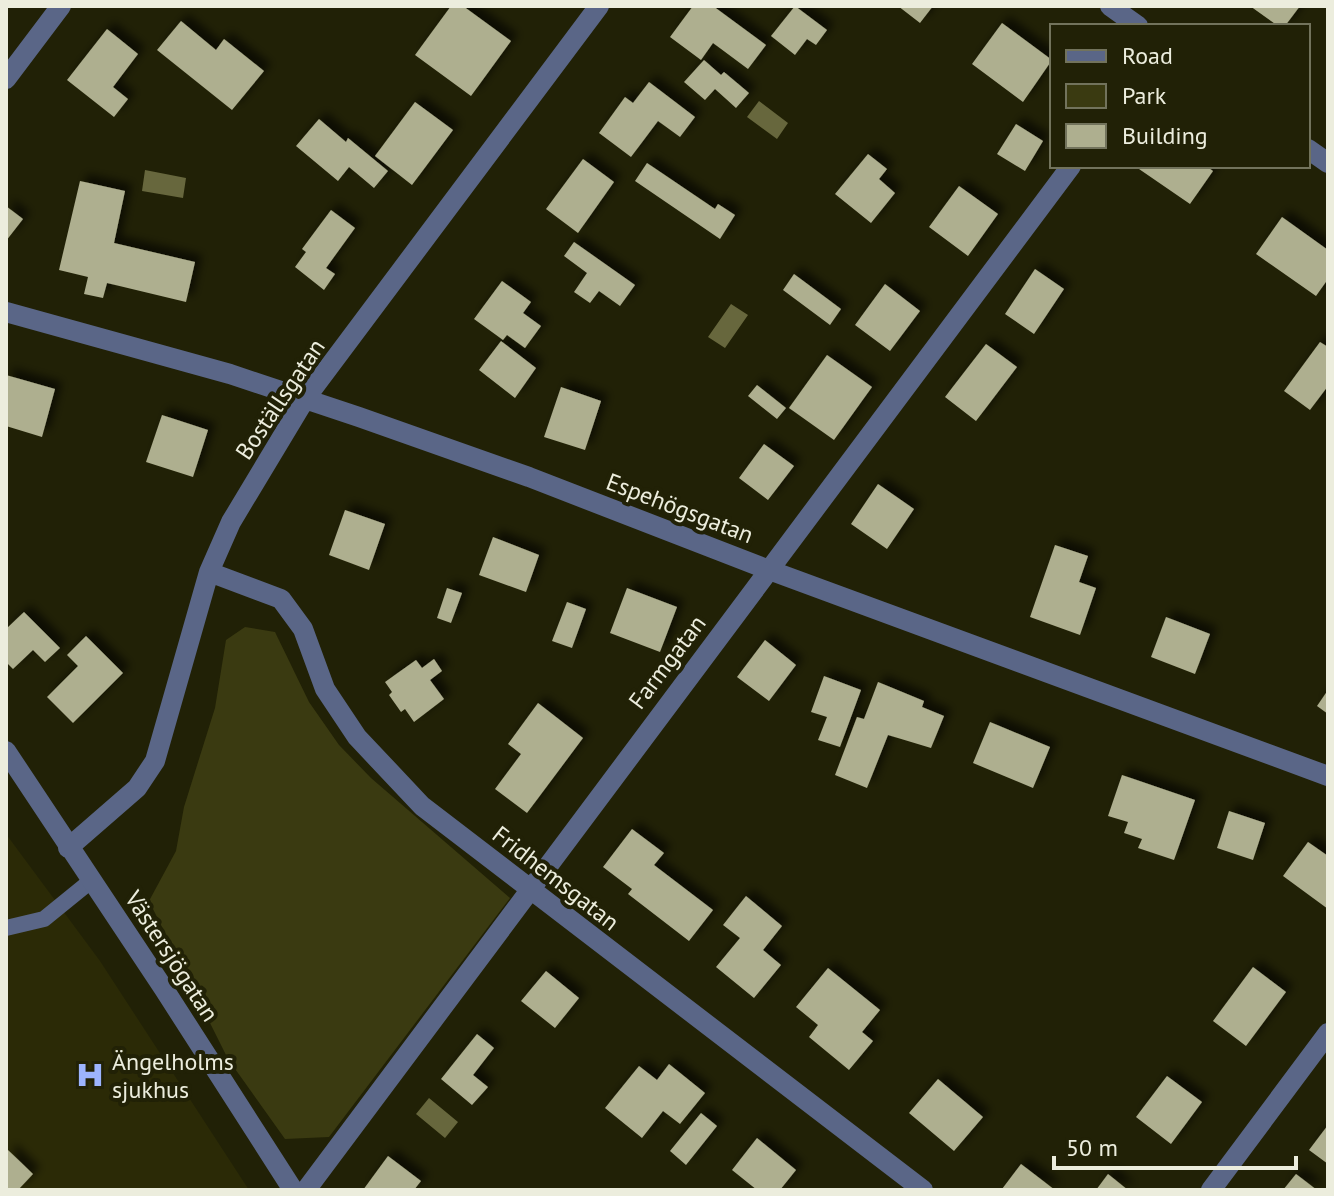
<svg xmlns="http://www.w3.org/2000/svg" width="1334" height="1196" viewBox="0 0 1334 1196" font-family="'PT Sans',sans-serif">
	<defs>
		<filter id="shadow"><feDropShadow dx="7" dy="-7" stdDeviation="4" flood-color="#0009"/></filter>
	</defs>
	<rect width="100%" height="100%" fill="#212106"/>
	<path fill="#2b2a06" d="M6,834L100,961L249,1190H6Z"/>
	<path fill="#3a3a11" d="M245,627L275,632L309,702L339,745L371,778L510,898L329,1137L285,1139L228,1059L149,901L176,851L184,807L215,708L226,640Z"/>
	<path fill="#67673d" d="M759,101L788,123L777,139L747,117Z
		M145,170L186,178L183,198L142,191Z
		M731,304L748,315L725,348L708,337Z
		M429,1098L458,1122L445,1138L416,1114Z"/>
	<path fill="#aeaf8f" filter="url(#shadow)" d="M451,6H463L511,41L471,96L415,55Z
		M693,6H713L766,45L748,69L713,43L701,60L670,37Z
		M795,6L827,30L816,45L807,39L795,55L771,36Z
		M898,6H933L920,23Z
		M1250,6H1300L1285,26H1278Z
		M181,21L216,50L224,39L264,71L232,110L157,50Z
		M1002,23L1052,60L1023,102L972,64Z
		M107,29L138,54L113,87L128,99L114,117L67,80Z
		M704,60L721,75L724,72L749,93L736,108L715,89L705,100L684,82Z
		M649,82L695,117L680,137L658,121L631,157L599,133L625,97L633,103Z
		M415,102L453,130L412,185L375,156Z
		M319,119L346,142L348,138L388,171L374,188L349,167L338,181L296,146Z
		M1016,124L1043,141L1025,171L997,154Z
		M868,154L887,169L879,179L895,193L871,223L835,194Z
		M583,159L614,182L578,233L546,209Z
		M647,163L715,209L718,204L735,215L720,239L635,181Z
		M1141,166H1206L1213,171L1190,204L1139,169Z
		M80,181L125,191L114,243L195,262L186,302L107,283L103,298L84,294L88,277L59,270Z
		M959,186L998,214L968,256L929,227Z
		M6,206L23,219L6,241Z
		M331,210L355,228L326,268L335,274L324,290L295,267L306,252L302,249Z
		M1282,217L1328,250V279L1316,296L1256,254Z
		M574,242L635,285L620,306L599,291L590,303L574,292L587,273L564,256Z
		M1035,269L1064,289L1034,334L1005,314Z
		M794,274L841,309L830,325L783,290Z
		M502,281L531,302L523,313L541,326L525,348L507,335L503,340L474,319Z
		M885,284L920,311L890,351L855,325Z
		M501,341L536,368L515,398L479,370Z
		M1320,342L1328,347V386L1310,410L1284,391Z
		M986,344L1017,367L976,421L945,397Z
		M827,355L872,387L834,440L789,408Z
		M6,375L55,389L42,437L6,426Z
		M757,385L786,408L777,419L748,396Z
		M561,387L601,401L585,450L544,437Z
		M162,415L208,430L193,477L146,462Z
		M764,444L794,466L768,500L739,478Z
		M878,484L914,509L887,549L851,524Z
		M345,510L385,524L369,570L329,555Z
		M493,537L539,555L526,592L479,575Z
		M1055,545L1088,556L1079,582L1096,588L1080,635L1030,617Z
		M447,588L462,593L451,623L437,618Z
		M627,588L677,607L660,652L610,633Z
		M567,602L586,609L572,648L552,641Z
		M24,612L60,648L45,662L33,650L13,669L6,662V629Z
		M1166,617L1210,634L1195,674L1151,657Z
		M86,636L123,673L73,723L47,697L78,666L67,655Z
		M765,640L796,665L769,701L737,677Z
		M434,659L442,671L430,680L444,699L414,722L405,709L401,712L389,695L392,692L385,682L416,660L422,668Z
		M824,676L861,690L840,747L818,740L827,717L811,712Z
		M878,682L924,701L922,707L944,716L931,748L888,735L867,788L835,775L857,717L864,719Z
		M1328,690V714L1317,706Z
		M538,703L583,738L527,813L495,789L521,754L508,744Z
		M990,722L1050,747L1033,788L973,763Z
		M1122,775L1195,800L1174,860L1138,848L1142,839L1124,833L1128,822L1108,816Z
		M1229,811L1265,823L1253,860L1217,848Z
		M632,829L664,853L654,865L713,910L689,941L628,894L632,889L603,867Z
		M1308,842L1328,856V909L1283,876Z
		M746,896L782,926L763,950L781,965L754,998L716,967L740,938L723,925Z
		M1253,967L1286,992L1246,1046L1213,1021Z
		M828,968L880,1010L862,1032L873,1041L849,1070L809,1037L818,1025L796,1007Z
		M546,971L579,998L555,1028L521,1001Z
		M477,1034L494,1048L473,1075L488,1087L472,1105L441,1079Z
		M669,1064L705,1093L680,1124L663,1111L642,1138L605,1108L639,1066L657,1080Z
		M1167,1076L1202,1102L1171,1144L1136,1117Z
		M938,1079L983,1117L954,1151L909,1113Z
		M701,1113L717,1126L686,1165L670,1151Z
		M1328,1125V1164L1309,1150Z
		M757,1138L796,1170L780,1190H757L732,1170Z
		M8,1150L33,1174L18,1190H6Z
		M388,1156L421,1181L414,1190H363Z
		M1021,1164L1055,1190H1004L1002,1189Z
		M1108,1174L1128,1190H1096Z
		M1296,1174L1317,1190H1283Z"/>
	<g fill="none" stroke-linecap="round" stroke-linejoin="round">
		<path stroke="#5a6687" stroke-width="16" d="M6,928L44,919L92,880"/>
		<path stroke="#5a6687" stroke-width="20" d="M6,79L61,6
			M6,312L230,374L359,417L529,477L769,570L1328,776
			M209,572L281,599L303,629L325,689L357,737L422,806L923,1190
			M6,751L164,989L293,1190
			M68,848L137,788L155,761L209,572L231,522L305,399L599,6
			M306,1190L1071,166
			M1211,1190L1328,1033"/>
		<path stroke="#5a6687" stroke-width="20" d="M1110,6L1138,26
			M1308,149L1328,163"/>
	</g>
	<defs>
		<symbol id="hospital-bare" viewBox="-9 -9 18 18"><path d="M-5-5h3v3.5h4V-5h3V5h-3V1.5h-4V5h-3Z" fill="#9cb4fd" stroke="#212106" stroke-width="2.5" paint-order="stroke"/></symbol>
	</defs>
	<g fill-rule="evenodd">
		<use href="#hospital-bare" x="70" y="1055" width="40" height="40"/>
	</g>
	<g text-anchor="middle" dominant-baseline="central" stroke-width="8" stroke-linejoin="round" paint-order="stroke">
		<g font-size="24" fill="#eceddd" stroke="#212106">
			<text transform="translate(280 399) rotate(-56)">Boställsgatan</text>
			<text transform="translate(680 508) rotate(21)">Espehögsgatan</text>
			<text transform="translate(667 662) rotate(-53)">Farmgatan</text>
			<text transform="translate(556 878) rotate(38)">Fridhemsgatan</text>
			<text transform="translate(172 956) rotate(57)">Västersjögatan</text>
		</g>
		<g font-size="24" fill="#eceddd" stroke="#212106" text-anchor="start">
			<text x="112" y="1061">Ängelholms<tspan x="112" dy="28">sjukhus</tspan></text>
		</g>
	</g>
	<rect width="1334" height="1196" fill="none" stroke="#eceddd" stroke-width="16"/>
	<rect x="1050" y="24" width="260" height="144" fill="#212106" stroke="#72735c" stroke-width="2"/>
	<rect x="1066" y="50" width="40" height="12" fill="#5a6687" stroke="#72735c" stroke-width="2"/>
	<text x="1122" y="64" font-size="24" fill="#eceddd">Road</text>
	<rect x="1066" y="84" width="40" height="24" fill="#3a3a11" stroke="#72735c" stroke-width="2"/>
	<text x="1122" y="104" font-size="24" fill="#eceddd">Park</text>
	<rect x="1066" y="124" width="40" height="24" fill="#aeaf8f" stroke="#72735c" stroke-width="2"/>
	<text x="1122" y="144" font-size="24" fill="#eceddd">Building</text>
	<path d="M1054 1156v12h242v-12" fill="none" stroke="#eceddd" stroke-width="4"/>
	<text x="1066" y="1156" font-size="24" fill="#eceddd" stroke="#212106" stroke-width="6" paint-order="stroke">50 m</text>
</svg>
